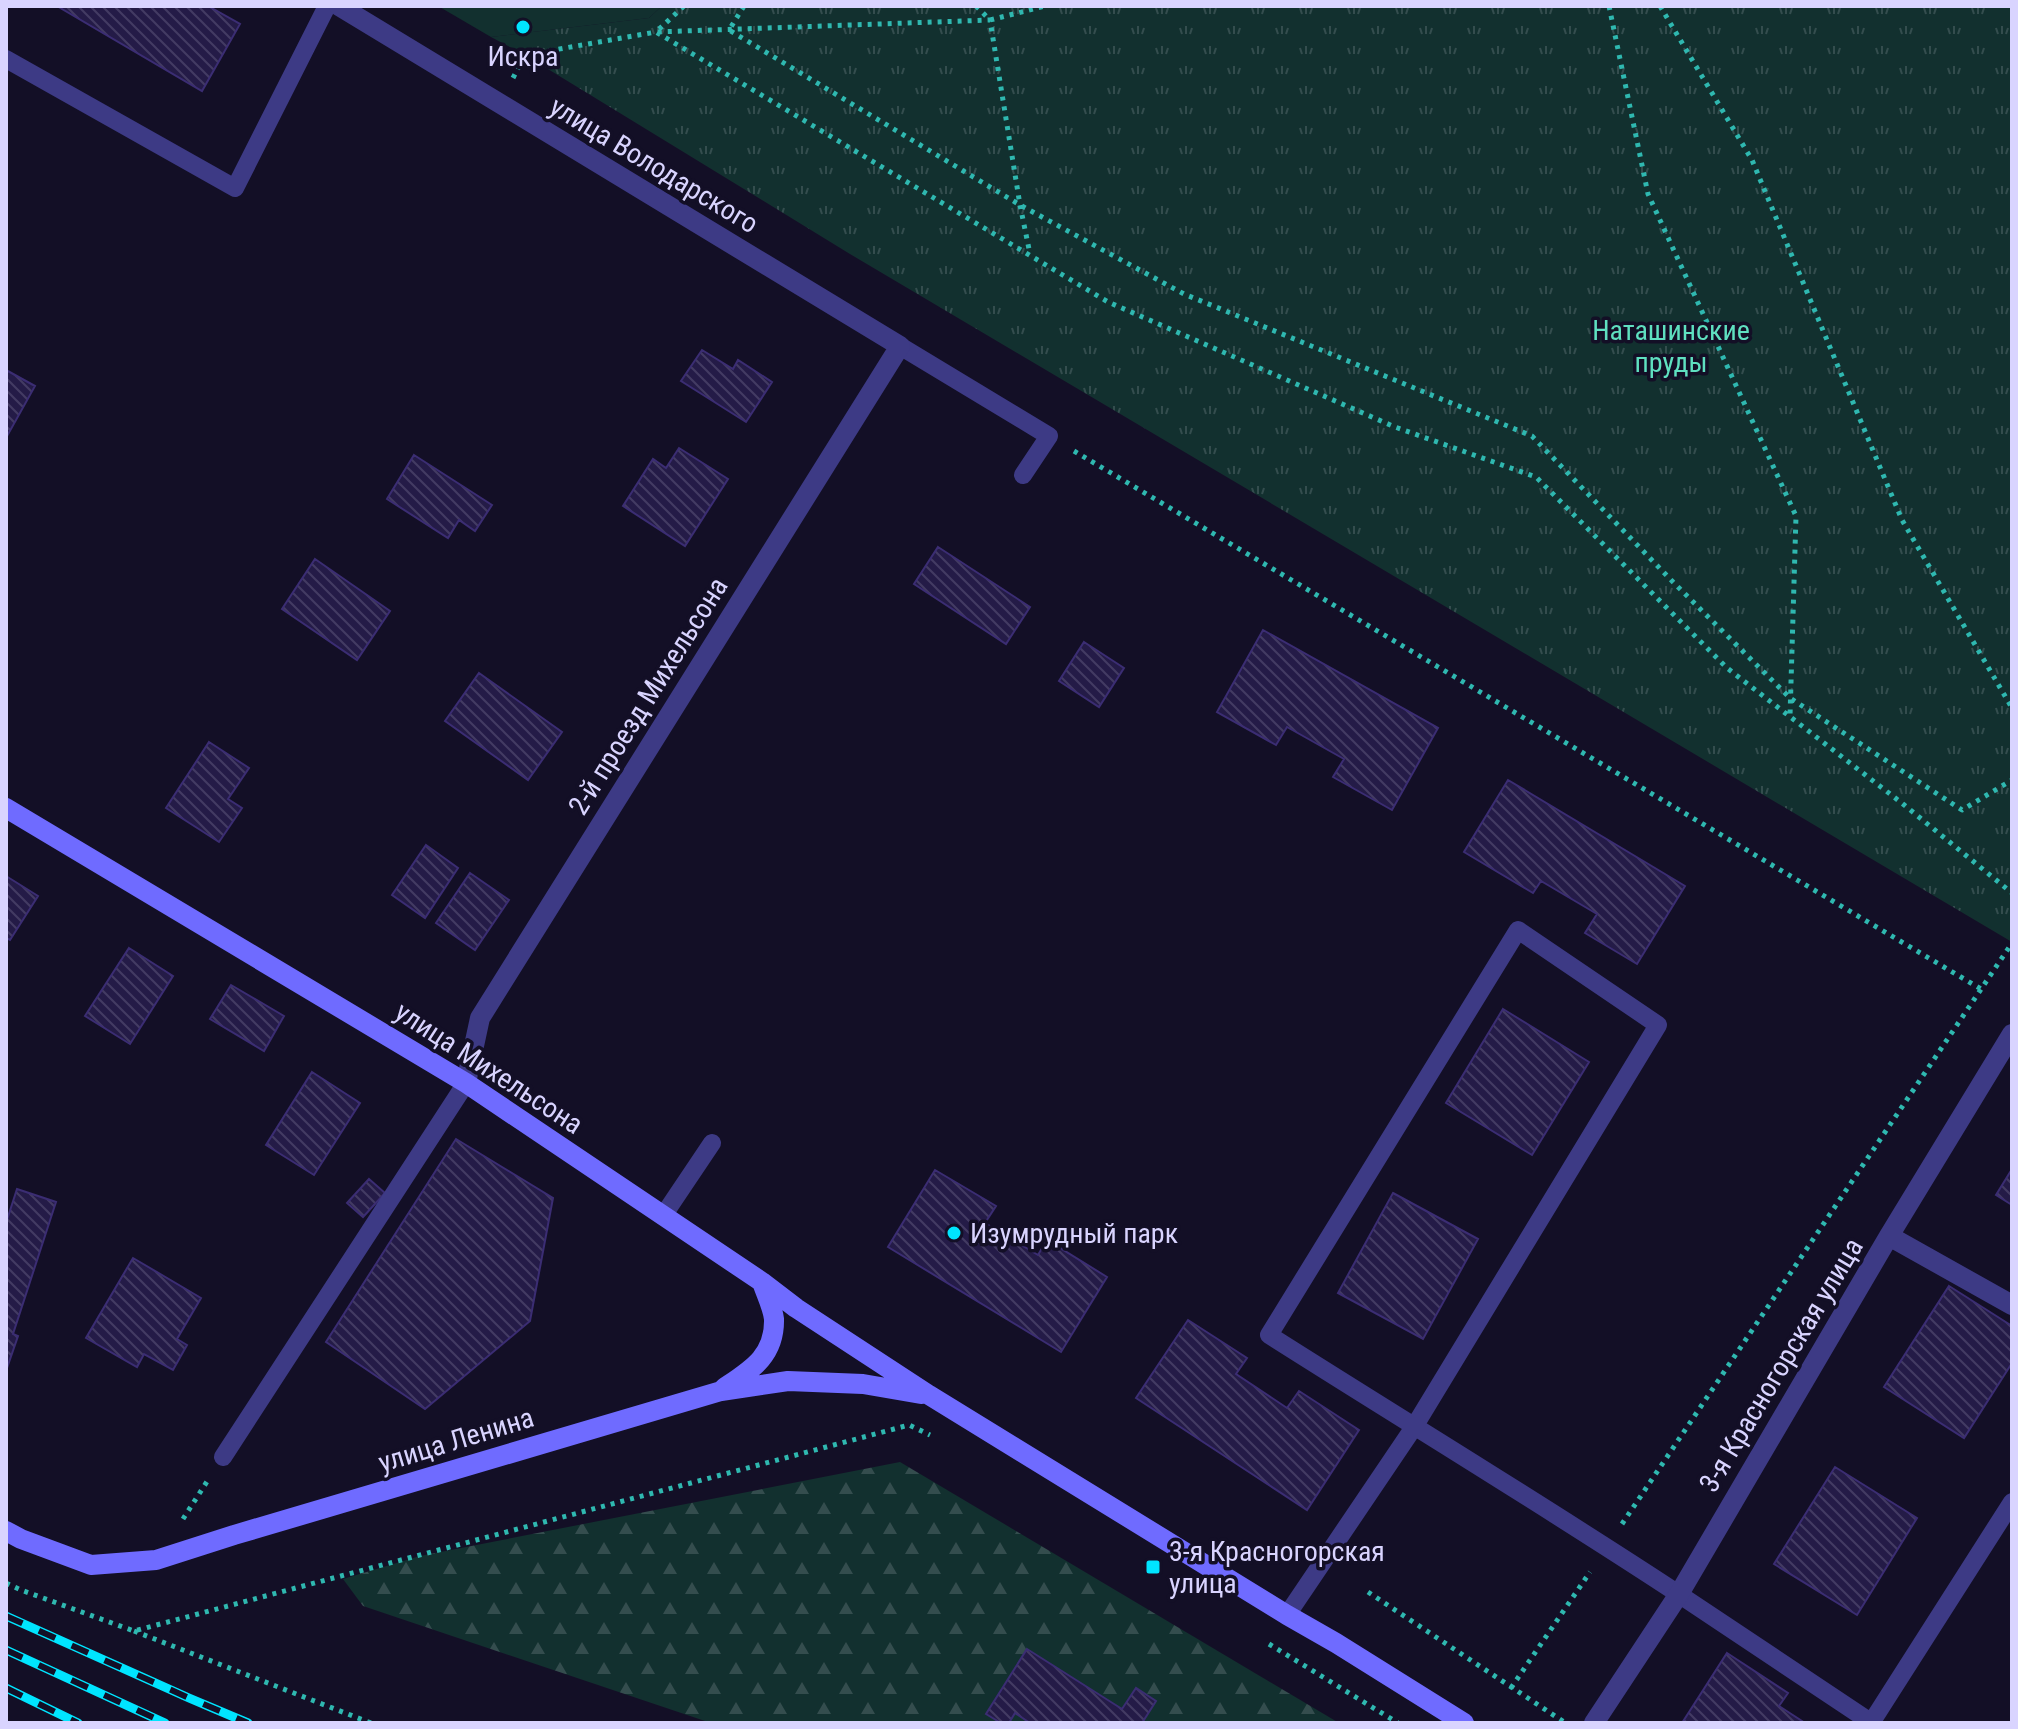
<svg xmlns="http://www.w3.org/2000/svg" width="2018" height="1729" viewBox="0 0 2018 1729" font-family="'Roboto Condensed',sans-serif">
	<defs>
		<pattern id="forest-firs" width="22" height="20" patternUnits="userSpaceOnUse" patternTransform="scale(2)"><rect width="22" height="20" fill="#12302f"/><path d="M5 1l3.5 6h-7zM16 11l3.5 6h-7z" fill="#344d4e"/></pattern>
		<pattern id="park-tufts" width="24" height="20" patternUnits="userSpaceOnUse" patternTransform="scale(2)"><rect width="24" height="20" fill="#12302f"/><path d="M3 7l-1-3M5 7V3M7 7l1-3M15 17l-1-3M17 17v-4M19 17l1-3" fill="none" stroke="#344d4e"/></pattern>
		<pattern id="building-back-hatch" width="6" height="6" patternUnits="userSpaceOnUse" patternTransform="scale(2)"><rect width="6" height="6" fill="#241b47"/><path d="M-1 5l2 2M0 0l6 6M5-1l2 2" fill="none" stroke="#433b63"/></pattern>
	</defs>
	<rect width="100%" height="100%" fill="#130f26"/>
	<path fill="#12302f" d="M438,6H662L649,18L491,37Z"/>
	<path fill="url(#forest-firs)" d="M900,1462L1339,1723H711L363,1606L343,1579L420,1556Z"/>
	<path fill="url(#park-tufts)" d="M662,6H2012V942L850,254L525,55L491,37L649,18Z"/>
	<path fill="url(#building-back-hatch)" stroke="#3b2d73" stroke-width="2" d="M57,6H208L240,24L202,91Z
		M702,350L733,369L738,360L772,382L746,422L681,381Z
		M6,370L35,386L6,438Z
		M679,448L728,479L685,546L623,506L653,459L666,468Z
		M414,455L492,505L475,531L459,520L448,538L387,499Z
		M938,547L1030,607L1006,644L914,584Z
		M315,559L390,611L357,660L282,609Z
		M1263,630L1438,728L1392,810L1333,777L1344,759L1287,727L1276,745L1217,712Z
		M1084,642L1124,668L1099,707L1059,681Z
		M479,673L562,732L528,780L445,721Z
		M209,742L249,768L228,799L242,808L219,842L166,808Z
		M1508,780L1685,886L1637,964L1585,933L1597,914L1541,881L1533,893L1464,852Z
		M426,845L458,868L425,918L392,895Z
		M470,873L509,900L475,950L436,923Z
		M6,876L38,896L10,940L6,938Z
		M129,948L173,976L130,1044L85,1016Z
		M231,985L284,1016L264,1051L210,1019Z
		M1503,1009L1589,1062L1532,1155L1446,1103Z
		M312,1072L360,1103L314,1175L266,1145Z
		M456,1139L553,1198L530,1321L425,1409L326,1342Z
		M2012,1169V1205L1996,1195Z
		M935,1170L996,1206L985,1223L1038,1255L1047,1240L1107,1277L1061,1352L888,1247Z
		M369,1179L385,1193L363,1217L347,1203Z
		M17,1189L56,1202L13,1334L18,1336L6,1371V1223Z
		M1393,1193L1478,1239L1423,1339L1338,1293Z
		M133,1258L201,1298L177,1339L187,1345L173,1370L144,1354L137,1367L86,1338Z
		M1949,1286L2012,1326V1363L1964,1438L1884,1387Z
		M1188,1320L1247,1358L1236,1374L1287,1408L1299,1391L1359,1430L1307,1510L1136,1398Z
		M1835,1467L1917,1518L1857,1615L1774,1564Z
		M1027,1649L1122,1709L1136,1688L1156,1701L1142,1723H1030L1015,1713L1009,1723H1001L986,1714Z
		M1727,1653L1788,1693L1779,1706L1805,1723H1682Z"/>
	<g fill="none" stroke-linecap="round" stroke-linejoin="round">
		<path stroke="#2fb8b0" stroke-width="5" stroke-dasharray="4 6" stroke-linecap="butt" d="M684,6L656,32L990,20L1020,205L1030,254
			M744,6L729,30L1020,205L1184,294L1532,436L1673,582L1790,698L1962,810L2012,780
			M976,6L990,20L1045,6
			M1609,6L1648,194L1796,516L1790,716
			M1660,6L1752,160L1902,520L2012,708
			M513,78L525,55L656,32L1108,302L1395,427L1536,477L1727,668L1903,804L2012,893
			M1074,451L1981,989
			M183,1519L208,1480
			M1622,1524L2012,943
			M6,1583L21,1590L134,1631L909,1425L930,1435
			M1368,1592L1564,1722
			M134,1631L371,1723
			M1269,1644L1398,1723
			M1511,1688L1590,1572"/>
		<path stroke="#3d3a85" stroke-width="18" d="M6,59L235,188L327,6
			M900,346L1049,436L1023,475
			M663,1216L712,1143
			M223,1457L466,1083
			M1287,1615L1414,1427L1658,1025L1518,930L1269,1335C1406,1422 1545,1506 1680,1595C1744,1637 1808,1680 1872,1723
			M1871,1723L2012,1502"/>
		<path stroke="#3d3a85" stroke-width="20" d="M339,6L900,346L480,1018L466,1083
			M1889,1236L2012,1305
			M1594,1723L1679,1594L1889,1236L2012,1034"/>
		<path stroke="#6f6bff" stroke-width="20" d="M6,808L466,1083L762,1282L796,1308L929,1395L1287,1615L1336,1643L1464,1723
			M724,1388C751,1370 775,1356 774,1319C773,1308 766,1294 762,1282
			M6,1531L21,1539L91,1565L156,1560L234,1535L721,1391L788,1381L863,1384L921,1394"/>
		<defs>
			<path id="rail" d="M6,1616L189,1698L248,1723
				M6,1650L165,1723
				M6,1688L78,1723"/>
		</defs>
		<use href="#rail" stroke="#00e5ff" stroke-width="9"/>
		<use href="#rail" stroke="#130f26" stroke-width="6" stroke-dasharray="18" stroke-linecap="butt"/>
	</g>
	<g fill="#00e5ff" stroke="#130f26" stroke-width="3">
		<circle cx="523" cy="27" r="8"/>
		<circle cx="954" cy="1233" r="8"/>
		<rect x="1145" y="1559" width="16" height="16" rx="4"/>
	</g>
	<g text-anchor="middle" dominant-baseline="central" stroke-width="7" stroke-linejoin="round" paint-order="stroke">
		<g font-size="28" fill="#d9d4ff" stroke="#130f26" text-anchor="start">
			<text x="523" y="56" text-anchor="middle">Искра</text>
			<text x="970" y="1233">Изумрудный парк</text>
			<text x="1169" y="1551">3-я Красногорская<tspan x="1169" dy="32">улица</tspan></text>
		</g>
		<g font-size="28" fill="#d9d4ff" stroke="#130f26">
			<text transform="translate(654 165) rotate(31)">улица Володарского</text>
			<text transform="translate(648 696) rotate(-58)">2-й проезд Михельсона</text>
			<text transform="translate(489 1068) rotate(33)">улица Михельсона</text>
			<text transform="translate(1781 1365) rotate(-59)">3-я Красногорская улица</text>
			<text transform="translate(456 1440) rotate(-17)">улица Ленина</text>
		</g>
		<g font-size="28" fill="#5fe0c0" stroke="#130f26">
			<text x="1671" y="330">Наташинские<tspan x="1671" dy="32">пруды</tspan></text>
		</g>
	</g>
	<rect width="2018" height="1729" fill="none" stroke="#d9d4ff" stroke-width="16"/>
</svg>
